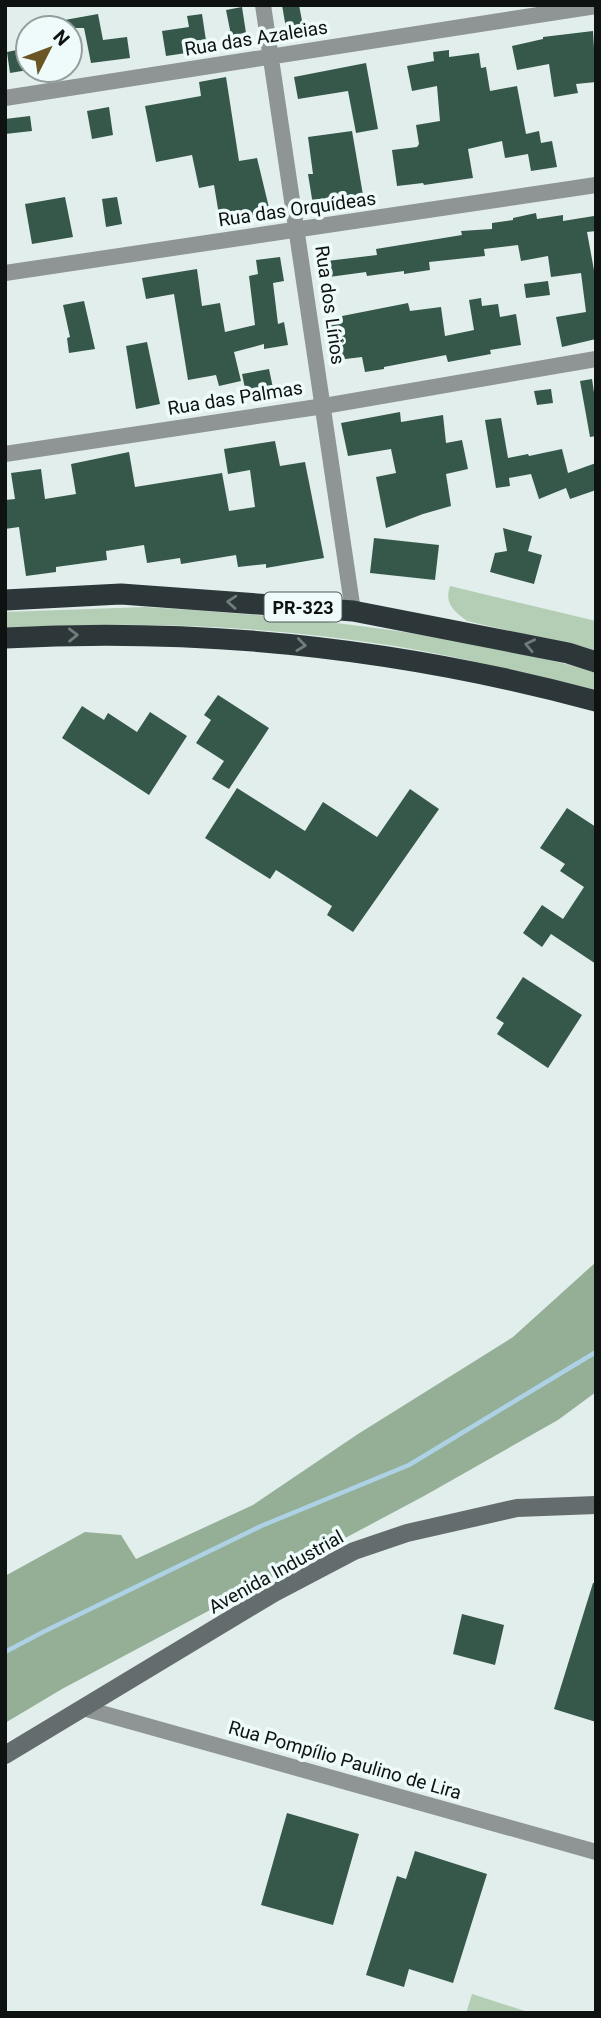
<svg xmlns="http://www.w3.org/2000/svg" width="601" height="2018" viewBox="0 0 601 2018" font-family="Roboto,sans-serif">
	<rect width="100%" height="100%" fill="#e1eeec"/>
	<path fill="#b4ceb6" d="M450,586L596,621V651L467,621C454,611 444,604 450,586Z
		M145,607C297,616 449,631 596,672V690C527,674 458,656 388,645C258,625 136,621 5,628V612Z
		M472,1994L531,2013H466Z"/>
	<path fill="#94af96" d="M596,1262V1392L558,1420L424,1496L62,1689L5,1723V1576L85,1532L121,1535L136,1559L253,1505L358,1434L513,1337Z"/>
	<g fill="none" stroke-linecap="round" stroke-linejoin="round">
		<path stroke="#add2e5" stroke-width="4.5" d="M5,1652L45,1631L261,1526L409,1465L596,1352"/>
	</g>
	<path fill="#35584a" d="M282,5H299L304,31L287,34Z
		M242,7L246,33L231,35L226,10Z
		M98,14L103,40L127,37L130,58L91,63L84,28H60L59,21Z
		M202,14L208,54L193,57V52L166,56L162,31L189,27L187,16Z
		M593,31L596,82L576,84L578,93L554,97L549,64L517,70L512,46L543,39V37Z
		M22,49L23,58L28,57V70L10,73L7,52Z
		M449,50V57L479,53L481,68L486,67L490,91L517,86L526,134L539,131L541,143L552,141L557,167L531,171L528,154L505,158L502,141L468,149L473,178L424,185L423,183L397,186L392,150L417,147L419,144L416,125L440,121L437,86L412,91L407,66L434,61L433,52Z
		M366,63L378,129L356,133L348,91L298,99L294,77Z
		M226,77L239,161L257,158L271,216L221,227L214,185L199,188L192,155L156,162L145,106L201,96L199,82Z
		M109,107L113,135L92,139L87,111Z
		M30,116L32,131L5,134V119Z
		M352,131L363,195L313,205L308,174H313L308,137Z
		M65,197L73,237L32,244L25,204Z
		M117,197L122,224L106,227L102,199Z
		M536,213L537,219L563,215V221L594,216L596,231L587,232L596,281V339L562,347L556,317L586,312L581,273L551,277L548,256L521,261L518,245L484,249L485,256L429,262L430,270L404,274V271L367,276L366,272L329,277L327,261L377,255L376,249L462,235L461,231L492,229V223L513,220V218Z
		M280,257L284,281L273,283L278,324L284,322L288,345L264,349V344L234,352L241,381L219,386L216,375L188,380L174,294L146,299L142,278L197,269L202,306L220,303L225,332L255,325L249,276L258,274L256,260Z
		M548,281L550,295L526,298L524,284Z
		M481,298L482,306L498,304L500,317L516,314L521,345L490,350L491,354L448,362L446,355L384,367V369L365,372L362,357L337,360L334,335L330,336L327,319L408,303L410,311L441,307L445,336L474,330L469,300Z
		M84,301L95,349L69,353L67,338L70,337L63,305Z
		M147,342L160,404L136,409L126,346Z
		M269,369L273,388L246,393L242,374Z
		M592,379L596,406V436L590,437L580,381Z
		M551,389L553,403L537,405L534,391Z
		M400,412L401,422L443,415L446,443L462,440L468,469L446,474L451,506L423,514L386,528L376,477L396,473L391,449L348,456L341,423Z
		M501,418L508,458L528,454L529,456L562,449L568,473L596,463V490L570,499L566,488L539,499L531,474L509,478L510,486L496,488L485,420Z
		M275,441L280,466L305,462L324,558L266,568V564L238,567L236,555L181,564L180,558L147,563L144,545L106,551L107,560L56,567V572L26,576L19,527L5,529V500L15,499L11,473L41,469L45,499L76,494L71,464L129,452L135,487L222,473L229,511L255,507L250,470L228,474L224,449Z
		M503,528L532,536L528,551L542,555L534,584L490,572L495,553L507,551Z
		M374,538L439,545L435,580L370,573Z
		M218,695L269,728L229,789L212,779L224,761L196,743L211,720L204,715Z
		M82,706L104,720L108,713L137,732L150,712L187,736L149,795L62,738Z
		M237,788L305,831L323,802L377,837L410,789L439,809L353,932L327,915L332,906L276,870L270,879L205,838Z
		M567,808L596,827V964L551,934L542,947L523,933L542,905L563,919L584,887L560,871L565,864L540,848Z
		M523,977L582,1015L548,1068L497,1034L504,1023L496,1018Z
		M593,1583H596V1722L554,1709Z
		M462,1614L504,1625L495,1665L453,1654Z
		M287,1813L359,1834L333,1925L261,1905Z
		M415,1851L487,1874L453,1983L409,1969L404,1987L366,1975L397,1876L406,1879Z"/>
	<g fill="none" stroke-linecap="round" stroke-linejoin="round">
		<path stroke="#8f9495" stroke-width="16" d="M263,5L353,611
			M5,98L596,6
			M5,273L596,185
			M5,454L324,406L596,359
			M83,1708L596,1852"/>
		<path stroke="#646c6d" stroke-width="18" d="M5,1755L274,1593L354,1551L407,1533L517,1508L596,1505"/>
		<path stroke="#2d3739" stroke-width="21" d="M5,600L121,594L353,611L568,653L596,662
			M5,638C204,627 403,649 596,701"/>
	</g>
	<defs><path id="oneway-chevron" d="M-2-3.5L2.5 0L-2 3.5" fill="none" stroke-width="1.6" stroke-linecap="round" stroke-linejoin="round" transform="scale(1.75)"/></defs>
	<g stroke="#717c7d">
		<use href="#oneway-chevron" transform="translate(232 602) rotate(-176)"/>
		<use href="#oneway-chevron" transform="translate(73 635) rotate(-1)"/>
		<use href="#oneway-chevron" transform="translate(301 645) rotate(7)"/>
		<use href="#oneway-chevron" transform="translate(530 645) rotate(-168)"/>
	</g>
	<g text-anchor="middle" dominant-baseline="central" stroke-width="7" stroke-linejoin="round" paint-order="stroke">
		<rect fill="#eefbfa" stroke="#515857" stroke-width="2" x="264.5" y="592.5" width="77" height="29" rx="5"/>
		<g font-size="18" font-weight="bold" fill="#0e1211">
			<text x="303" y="607">PR-323</text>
		</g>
		<g font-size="19" fill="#0e1211" stroke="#eefbfa">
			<text transform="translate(256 38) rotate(-9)">Rua das Azaleias</text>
			<text transform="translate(297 209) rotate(-8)">Rua das Orquídeas</text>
			<text transform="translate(330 305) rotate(82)">Rua dos Lírios</text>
			<text transform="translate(235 398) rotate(-9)">Rua das Palmas</text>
			<text transform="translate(276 1572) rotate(-29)">Avenida Industrial</text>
			<text transform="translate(345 1760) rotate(16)">Rua Pompílio Paulino de Lira</text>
		</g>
	</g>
	<rect width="601" height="2018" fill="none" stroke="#0e1211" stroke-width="14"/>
	<g transform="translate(49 49) rotate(48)"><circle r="33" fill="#eefbfa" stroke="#949e9d" stroke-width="2"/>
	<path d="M0-5L12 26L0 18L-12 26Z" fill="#6b5524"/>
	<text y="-10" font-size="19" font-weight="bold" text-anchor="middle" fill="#0e1211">N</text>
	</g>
</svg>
